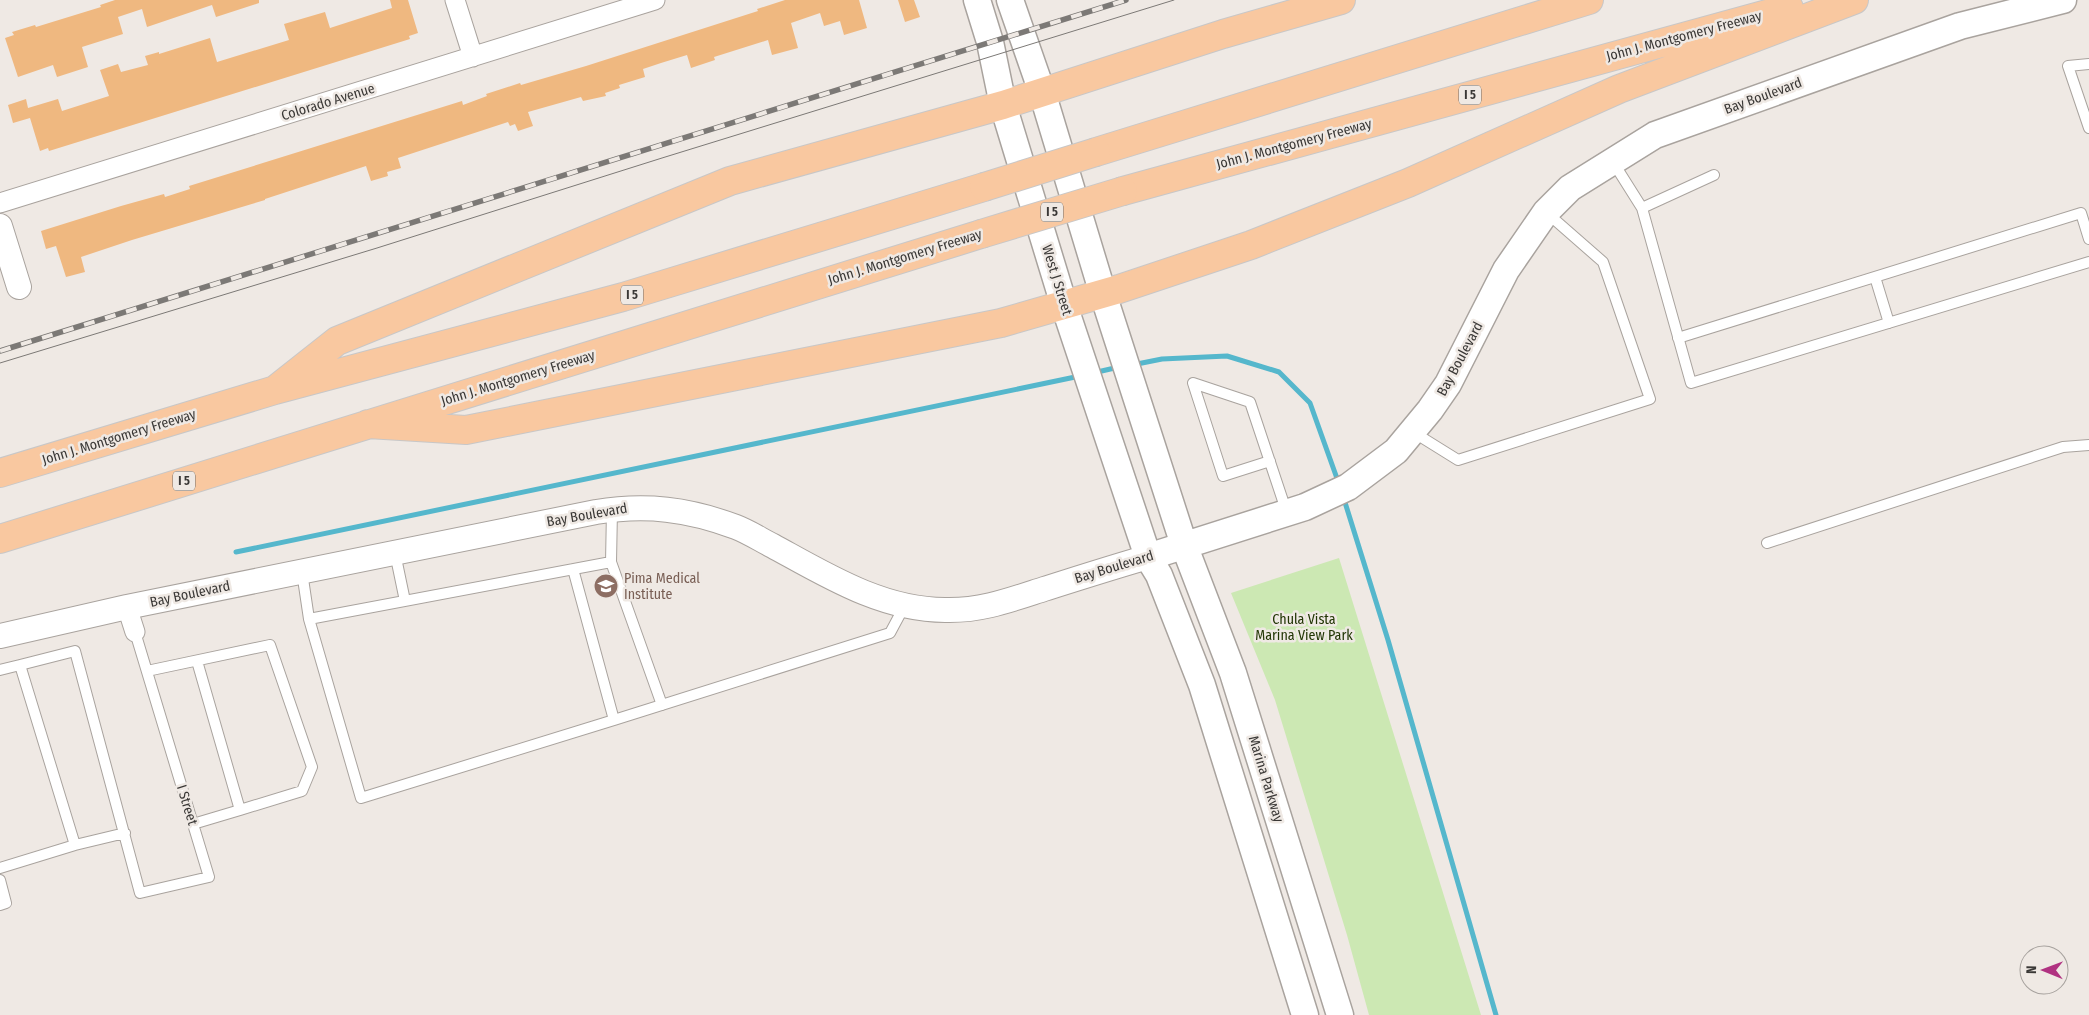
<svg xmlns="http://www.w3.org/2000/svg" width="2089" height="1015" viewBox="0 0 2089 1015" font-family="'Fira Sans Condensed',sans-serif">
	<rect width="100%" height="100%" fill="#efe9e4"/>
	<path fill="#cce8b3" d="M1339,558L1481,1015H1369L1347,935L1275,700L1231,593Z"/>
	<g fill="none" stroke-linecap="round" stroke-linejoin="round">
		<path stroke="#55b7cc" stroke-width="5" d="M1132,365L1162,359L1227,356L1279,372L1310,403L1339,484
			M1093,373L1119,367
			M1343,496L1388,640L1496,1015
			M236,552L1080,376"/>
	</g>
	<path fill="#efb880" d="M115,0H259V3L216,17L212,5L147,27L142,9L118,17L123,34L82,47L88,67L57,77L53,65L18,77L5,38L14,35L12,32L35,25L36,27L101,7L100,5Z
		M390,0H408L418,33L409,36L410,39L49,151L48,148L40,151L30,118L13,123L8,105L26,99L28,108L58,99L62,111L109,96L100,70L118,64L121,72L148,65L145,56L159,52V54L210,38L217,62L289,40L284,24L325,12L330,28L392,8Z
		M785,0H859L867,28L844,35L840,21L824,26L820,13L791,23L798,48L772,55L768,40L714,57L715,60L691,68L687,55L661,63L643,69L645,77L619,85L620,88L605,93L606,96L583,101L581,97L528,112L533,126L518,131L515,124L510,126L508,122L398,158L401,168L387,172L388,176L371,181L366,166L265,199V200L132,240L81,257L85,272L66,277L56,246L46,249L41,231L121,206L164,194L165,197L190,189L189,186L462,101L463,105L487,96L486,94L520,83L521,85L586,66L758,11L757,9Z
		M898,0H914L920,17L905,22Z"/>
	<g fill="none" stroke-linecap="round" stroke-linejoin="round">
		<defs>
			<path id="service" d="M2089,64L2068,66L2089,128
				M1613,162L1642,208L1691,383L2089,262
				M1642,208L1714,175
				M1875,277L1889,323
				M1678,338L2081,213L2089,239
				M1413,432L1458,460L1650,399L1603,262L1547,213
				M1270,461L1223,476L1193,383L1250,402L1287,513
				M1767,543L2063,447L2089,445
				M395,553L405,601
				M611,562L662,705
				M302,572L309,619L611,562L612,510
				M309,619L361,798L614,720L573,569
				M0,670L20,665
				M147,671L270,645L312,767L302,791L240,810L197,661
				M614,720L890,633L905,605
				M193,824L240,810
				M125,833L75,845L20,665L75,651L140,893L209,877L135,632
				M0,868L75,845
				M0,880L6,903L0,905"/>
			<path id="minor" d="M455,0L473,57
				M0,203L655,0
				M127,607L135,632"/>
			<path id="tertiary" d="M0,226L19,287
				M0,636L127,607L596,512C646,504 688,509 736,527C749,532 761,540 773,546C826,575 882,610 945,610C981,611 1010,600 1044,589C1079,578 1113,567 1148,557"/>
			<path id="secondary" d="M977,0L990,42L1003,105L1064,305L1148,557L1159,575L1202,685L1305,1015
				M1010,0L1042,92L1103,294L1184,545L1233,673L1340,1015
				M1148,557L1305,507L1348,487L1396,451L1430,410L1448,384L1506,270L1546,212L1570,188L1655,135L1960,26L2063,0"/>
			<path id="motorway" d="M1096,152L1589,0
				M1123,191L1789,8
				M275,390L337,341L730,181L1003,105L1223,34L1341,0
				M368,424L466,430L1001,323L1119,289L1251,245L1408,183L1619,89L1854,0
				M0,473L275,390L623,297L984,187
				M0,539L981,234"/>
		</defs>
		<use href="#service" stroke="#a9a39e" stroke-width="12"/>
		<use href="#minor" stroke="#a9a39e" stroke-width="21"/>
		<use href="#tertiary" stroke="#a9a39e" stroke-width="26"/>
		<use href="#secondary" stroke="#a9a39e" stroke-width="29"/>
		<use href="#motorway" stroke="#c8c7c7" stroke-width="30"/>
		<use href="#service" stroke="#fff" stroke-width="10"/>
		<use href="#minor" stroke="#fff" stroke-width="19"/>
		<use href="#tertiary" stroke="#fff" stroke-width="24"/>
		<use href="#secondary" stroke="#fff" stroke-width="26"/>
		<use href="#motorway" stroke="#f9c8a0" stroke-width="28"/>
		<path stroke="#7c7976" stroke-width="1" d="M0,363L377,248L662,158L1174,0"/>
		<defs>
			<path id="rail" d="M0,351L1126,0"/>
		</defs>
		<use href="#rail" stroke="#7c7976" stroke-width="5.5"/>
		<use href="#rail" stroke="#efe9e4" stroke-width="4" stroke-dasharray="11" stroke-linecap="butt"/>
		<defs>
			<path id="motorway-bridge" d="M984,187L1096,152
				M981,234L1123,191"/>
		</defs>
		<use href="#motorway-bridge" stroke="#c8c7c7" stroke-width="30" stroke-linecap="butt"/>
		<use href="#motorway-bridge" stroke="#f9c8a0" stroke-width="28"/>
	</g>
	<defs>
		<symbol id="university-disc" viewBox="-11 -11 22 22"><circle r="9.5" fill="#8d6e63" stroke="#efe9e4"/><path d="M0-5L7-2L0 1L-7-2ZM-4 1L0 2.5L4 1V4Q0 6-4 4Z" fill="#fff"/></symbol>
	</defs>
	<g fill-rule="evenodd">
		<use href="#university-disc" x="592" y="572" width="28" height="28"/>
	</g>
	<g text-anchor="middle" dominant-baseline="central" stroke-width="5" stroke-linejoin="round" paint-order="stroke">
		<g fill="#efe9e4" stroke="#706d6a" stroke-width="1">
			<rect x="1459" y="85.5" width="22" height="19" rx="4"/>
			<rect x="1041" y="202.5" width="22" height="19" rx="4"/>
			<rect x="621" y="285.5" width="22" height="19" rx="4"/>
			<rect x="173" y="471.5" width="22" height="19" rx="4"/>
		</g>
		<g font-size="12" font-weight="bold" fill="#3a3836">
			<text x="1470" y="95">I 5</text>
			<text x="1052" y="212">I 5</text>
			<text x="632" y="295">I 5</text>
			<text x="184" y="481">I 5</text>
		</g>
		<g font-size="14" fill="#3a3836" stroke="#efe9e4">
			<text transform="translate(1684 36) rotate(-15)">John J. Montgomery Freeway</text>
			<text transform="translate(1763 96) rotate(-20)">Bay Boulevard</text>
			<text transform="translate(328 102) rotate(-17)">Colorado Avenue</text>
			<text transform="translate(1294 144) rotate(-15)">John J. Montgomery Freeway</text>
			<text transform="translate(905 257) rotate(-17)">John J. Montgomery Freeway</text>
			<text transform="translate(1057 280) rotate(73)">West J Street</text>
			<text transform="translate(1460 359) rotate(-62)">Bay Boulevard</text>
			<text transform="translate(518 378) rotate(-17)">John J. Montgomery Freeway</text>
			<text transform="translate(119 437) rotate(-17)">John J. Montgomery Freeway</text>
			<text transform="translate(587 515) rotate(-10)">Bay Boulevard</text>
			<text transform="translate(1114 567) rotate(-17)">Bay Boulevard</text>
			<text transform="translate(190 594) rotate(-12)">Bay Boulevard</text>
			<text transform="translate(1266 779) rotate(73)">Marina Parkway</text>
			<text transform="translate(187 805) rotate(73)">I Street</text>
		</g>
		<g font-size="14" fill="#785e54" stroke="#efe9e4" text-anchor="start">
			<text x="624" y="578">Pima Medical<tspan x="624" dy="16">Institute</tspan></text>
		</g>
		<g font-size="14" fill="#223605" stroke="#efe9e4">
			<text x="1304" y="619">Chula Vista<tspan x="1304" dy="16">Marina View Park</tspan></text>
		</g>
	</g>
	<g transform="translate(2044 970) rotate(271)"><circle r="24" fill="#efe9e4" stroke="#a7a29e"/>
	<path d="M0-4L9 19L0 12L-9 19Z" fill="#b03281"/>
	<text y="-8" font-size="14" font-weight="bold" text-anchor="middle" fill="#3a3836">N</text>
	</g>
</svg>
